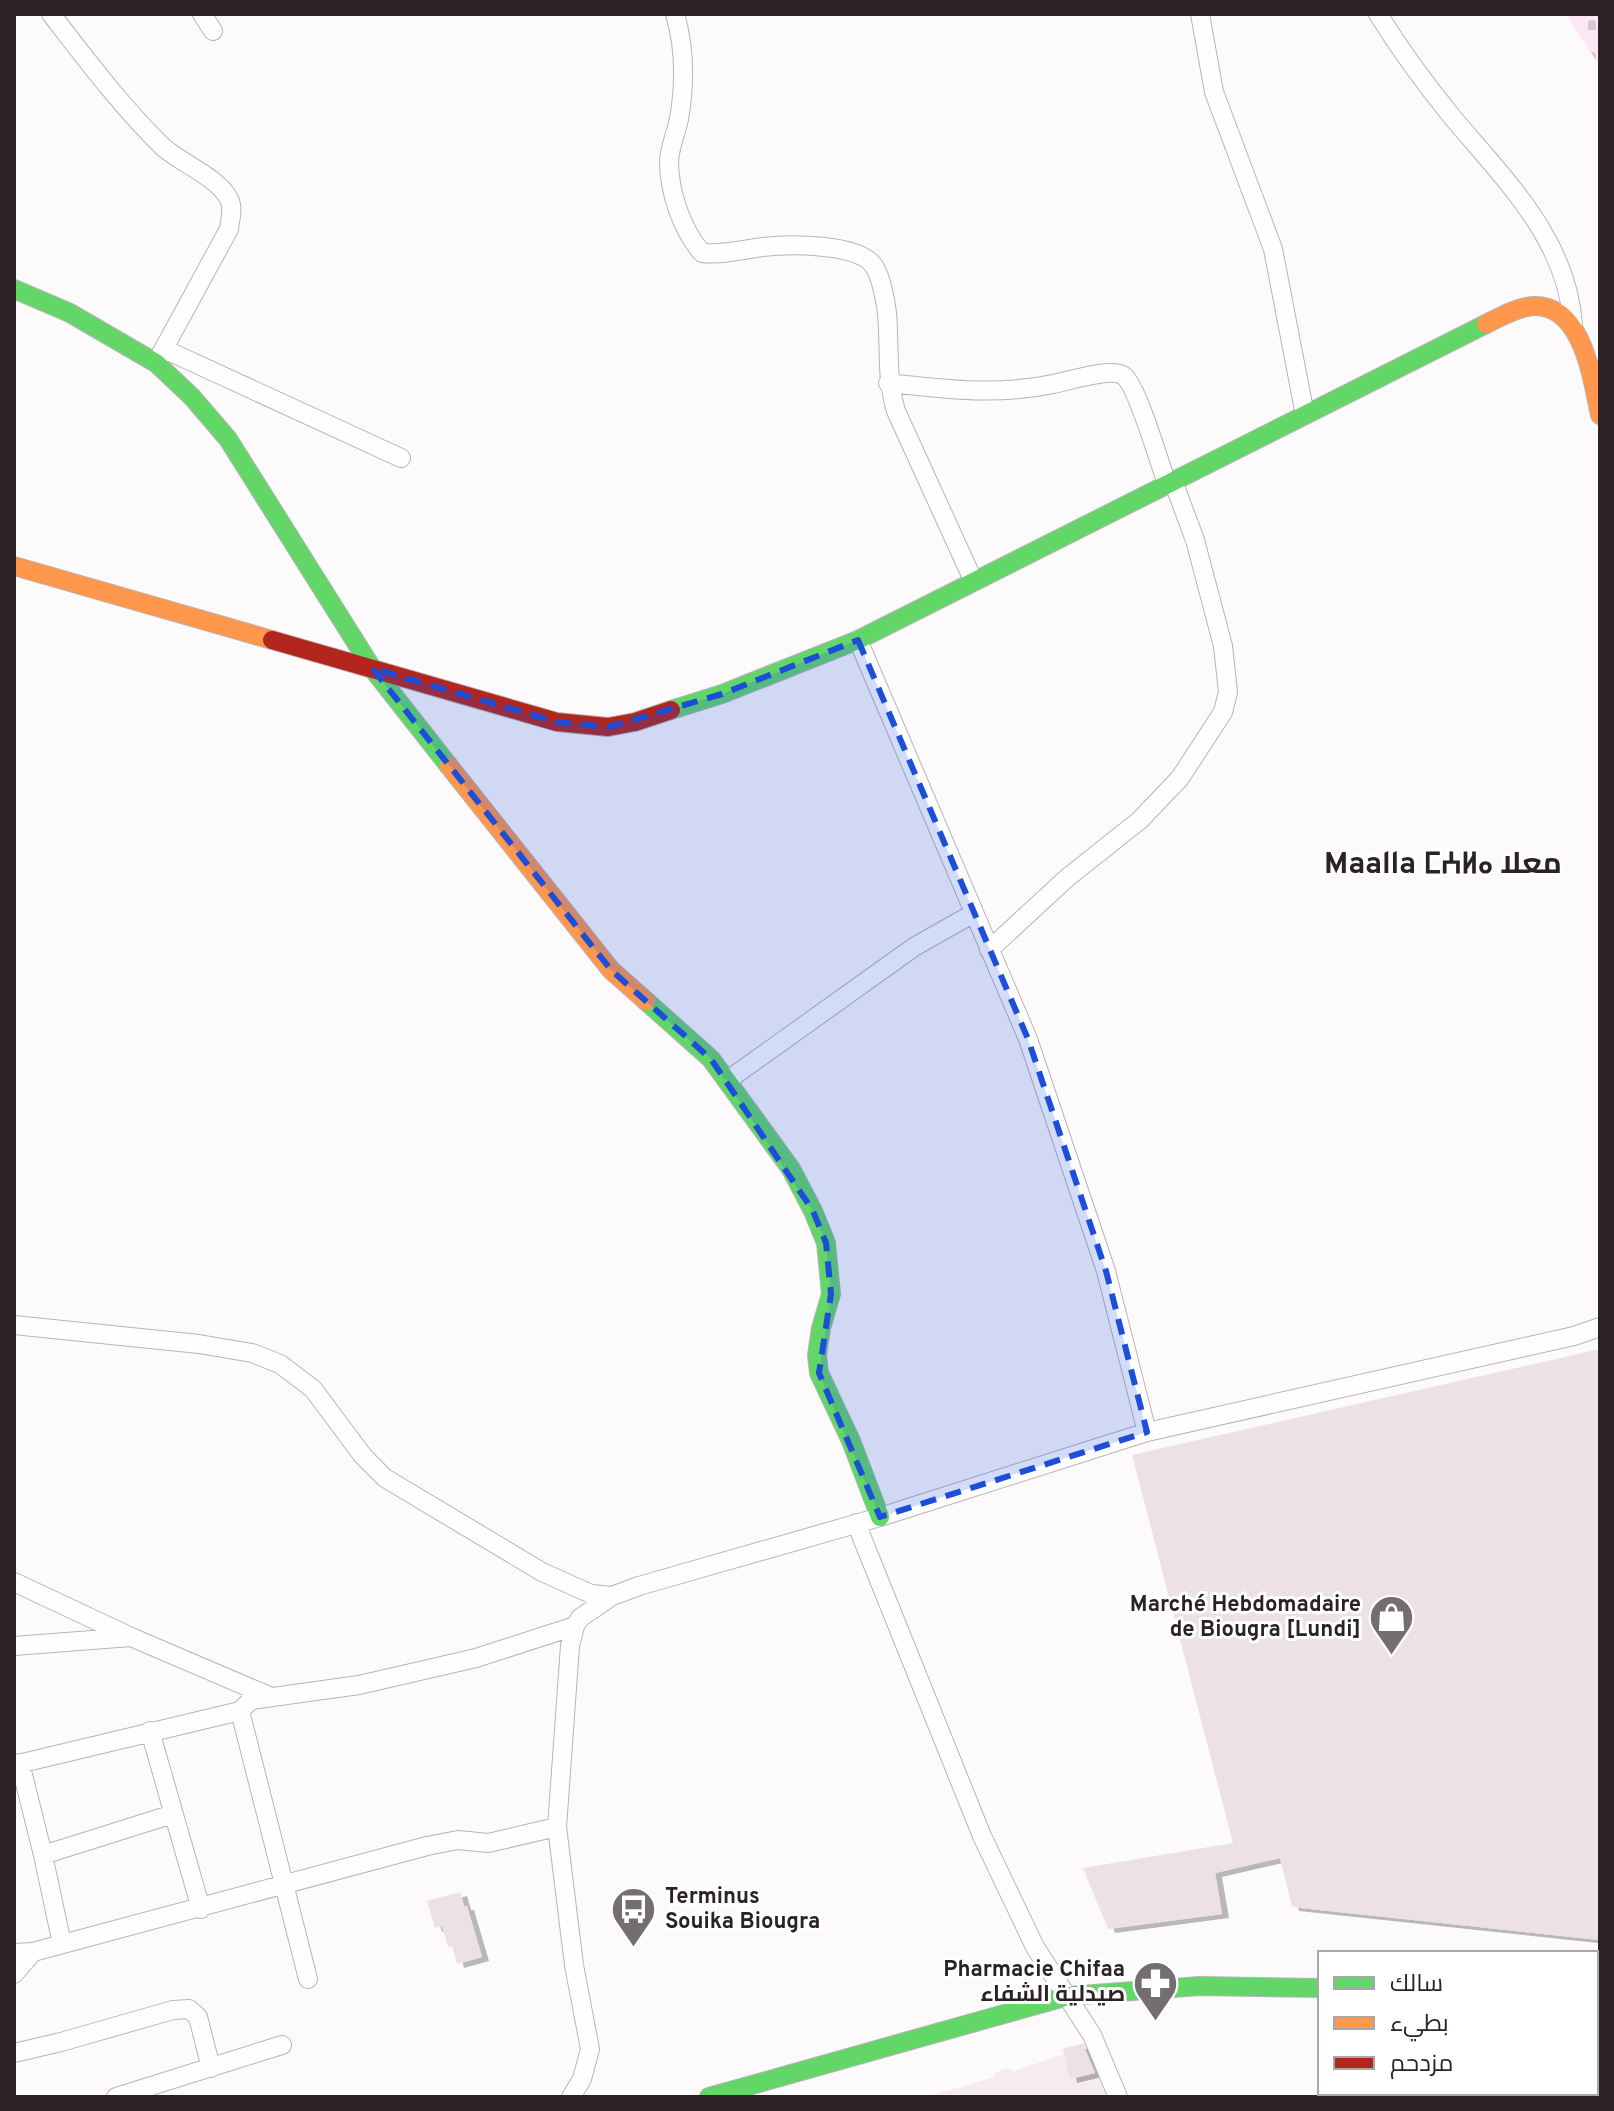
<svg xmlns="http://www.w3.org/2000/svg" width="1614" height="2111" viewBox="0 0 1614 2111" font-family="Overpass,Cairo,'Noto Sans Tifinagh',sans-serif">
	<defs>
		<pattern id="cemetery-stones" width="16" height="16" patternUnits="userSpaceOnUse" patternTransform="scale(2)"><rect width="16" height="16" fill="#fbe8f3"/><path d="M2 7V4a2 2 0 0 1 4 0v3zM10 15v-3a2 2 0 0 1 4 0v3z" fill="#d7c7d0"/></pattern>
		<filter id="shadow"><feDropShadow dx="7" dy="4" stdDeviation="0" flood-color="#0004"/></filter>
	</defs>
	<rect width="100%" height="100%" fill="#fdfafc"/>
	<path fill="#f4ecf1" d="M1091,2042L1122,2097H926L994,2077L996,2072L1008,2068L1014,2071L1064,2054L1063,2048Z"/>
	<path fill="url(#cemetery-stones)" d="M1565,14H1600V66Z"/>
	<path fill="#ece1e7" filter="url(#shadow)" d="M1600,1349V1940L1292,1907L1280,1858L1215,1873L1222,1914L1108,1929L1083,1868L1233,1843L1132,1455Z
		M460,1892L464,1906H467L482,1957L457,1964L452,1946L448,1947L442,1926L435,1928L427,1901Z
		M1083,2044L1095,2073L1070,2079L1063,2049Z"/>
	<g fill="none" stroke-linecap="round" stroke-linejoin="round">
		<defs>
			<path id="street" d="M51,14C86,59 121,106 162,146C180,163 218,177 229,199C234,209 230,219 229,229L156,363
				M202,14L213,31
				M675,14C685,48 685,84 679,119C676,133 670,146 669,161C669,192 682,230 702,253C722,255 742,250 762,247C789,244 858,243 874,266C882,279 885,299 887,313C890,347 886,378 896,411L973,580
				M1200,14L1214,92L1273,249L1305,415
				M1378,14C1401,51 1426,85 1453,118C1505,180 1568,240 1573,326
				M164,349L401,458
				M888,383C944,389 998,396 1053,384C1068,381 1112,367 1124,376C1137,386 1160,464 1167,484
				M858,640L1028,1039L1106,1271L1147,1432
				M989,950L1067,878L1140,820L1180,778L1223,712L1228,692L1223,646L1195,540L1173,481
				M728,1080L914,947L974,913
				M14,1325L199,1344L252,1353L280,1364L313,1389L363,1456L385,1478L542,1572L591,1594L612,1596
				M856,1523L982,1836L1035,1947L1092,2035L1118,2097
				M14,1582L131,1637L269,1696
				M14,1646L131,1637
				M240,1711L308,1979
				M150,1731L201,1909
				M20,1763L43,1855L62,1944
				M14,1765L240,1711L251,1700L359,1685L476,1658L575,1626
				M43,1855L173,1814
				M14,1953L33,1952L427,1846L458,1840L488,1843L557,1827
				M14,1974L33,1952
				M14,2053L61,2042L173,2010L189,2009L198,2017L211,2068
				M116,2097L282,2045
				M571,2097L582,2079L590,2049L574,1965L557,1827L570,1646L575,1626L580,1618L612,1596L639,1586L880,1517L1147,1432L1574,1336L1600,1327"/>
			<path id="fast" d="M14,289L70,313L156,363L192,397L228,439L372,668L449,766
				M671,710L722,694L858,640L1486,324
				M646,1001L711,1059L791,1169L813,1211L826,1243L831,1294L821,1328L817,1355L819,1373L851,1441L880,1517
				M709,2097L1068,1996L1199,1986L1320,1988"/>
			<path id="slow" d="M1486,324C1500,317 1518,307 1533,306C1583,304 1592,379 1600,415
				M14,566L272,640
				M449,766L611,970L646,1001
				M1596,2014H1600"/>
			<path id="jam" d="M272,640L557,722L608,727L635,722L671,710"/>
		</defs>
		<use href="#street" stroke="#b8b4b6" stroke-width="20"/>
		<use href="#fast" stroke="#b8b4b6" stroke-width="20"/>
		<use href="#slow" stroke="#b8b4b6" stroke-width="20"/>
		<use href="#jam" stroke="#b8b4b6" stroke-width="20"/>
		<use href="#street" stroke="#fffeff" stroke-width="18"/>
		<use href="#fast" stroke="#63d668" stroke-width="18"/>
		<use href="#slow" stroke="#ff974d" stroke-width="18"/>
		<use href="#jam" stroke="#b3261e" stroke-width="18"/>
	</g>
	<path fill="#1d4ed8" fill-opacity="0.2" stroke="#1d4ed8" stroke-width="6" stroke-dasharray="16 10" stroke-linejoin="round" d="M858,640L1028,1039L1106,1271L1147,1432L880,1517L819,1373L831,1294L826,1243L813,1211L711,1059L611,970L372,668L557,722L608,727L722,694Z"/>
	<defs>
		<symbol id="shop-pin" viewBox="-11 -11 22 30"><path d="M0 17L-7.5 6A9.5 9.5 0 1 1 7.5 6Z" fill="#746e71" stroke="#fff"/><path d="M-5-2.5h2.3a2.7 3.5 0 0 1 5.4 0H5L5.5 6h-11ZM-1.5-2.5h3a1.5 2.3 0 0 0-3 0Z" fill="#fff"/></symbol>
		<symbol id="bus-pin" viewBox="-11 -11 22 30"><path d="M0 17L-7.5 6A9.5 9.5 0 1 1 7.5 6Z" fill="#746e71" stroke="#fff"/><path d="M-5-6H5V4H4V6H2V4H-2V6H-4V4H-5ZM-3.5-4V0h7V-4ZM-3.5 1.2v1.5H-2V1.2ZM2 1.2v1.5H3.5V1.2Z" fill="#fff"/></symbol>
		<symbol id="pharmacy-pin" viewBox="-11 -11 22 30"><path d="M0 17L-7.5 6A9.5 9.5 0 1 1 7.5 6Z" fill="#746e71" stroke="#fff"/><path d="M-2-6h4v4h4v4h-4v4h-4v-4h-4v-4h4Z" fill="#fff"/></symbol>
	</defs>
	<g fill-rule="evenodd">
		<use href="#shop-pin" x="1366" y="1592" width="51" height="69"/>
		<use href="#bus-pin" x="608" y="1884" width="51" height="69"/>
		<use href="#pharmacy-pin" x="1130" y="1958" width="51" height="69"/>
	</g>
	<g text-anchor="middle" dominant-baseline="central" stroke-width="6" stroke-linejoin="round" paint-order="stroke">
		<g font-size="22" font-weight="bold" fill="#2a2226" stroke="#fff" text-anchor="end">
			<text x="1361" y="1605">Marché Hebdomadaire<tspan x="1361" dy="25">de Biougra [Lundi]</tspan></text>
			<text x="665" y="1897" text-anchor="start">Terminus<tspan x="665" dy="25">Souika Biougra</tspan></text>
			<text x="1125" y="1970">Pharmacie Chifaa<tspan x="1125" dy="25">صيدلية الشفاء</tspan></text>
		</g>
		<g font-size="30" font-weight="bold" fill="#2a2226" stroke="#fff">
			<text x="1443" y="865">Maalla ⵎⵄⵍⴰ معلا</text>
		</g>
	</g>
	<rect width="1614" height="2111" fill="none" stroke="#2a2226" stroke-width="32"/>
	<rect x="1318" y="1951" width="280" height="144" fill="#ffffff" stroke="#aaa7a8" stroke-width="2"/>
	<rect x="1334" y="1977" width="40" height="12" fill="#63d668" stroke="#aaa7a8" stroke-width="2"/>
	<text x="1390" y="1991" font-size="24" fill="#2a2226">سالك</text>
	<rect x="1334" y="2017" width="40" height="12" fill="#ff974d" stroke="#aaa7a8" stroke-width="2"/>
	<text x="1390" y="2031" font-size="24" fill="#2a2226">بطيء</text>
	<rect x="1334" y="2057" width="40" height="12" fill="#b3261e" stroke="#aaa7a8" stroke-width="2"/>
	<text x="1390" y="2071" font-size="24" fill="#2a2226">مزدحم</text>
</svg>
